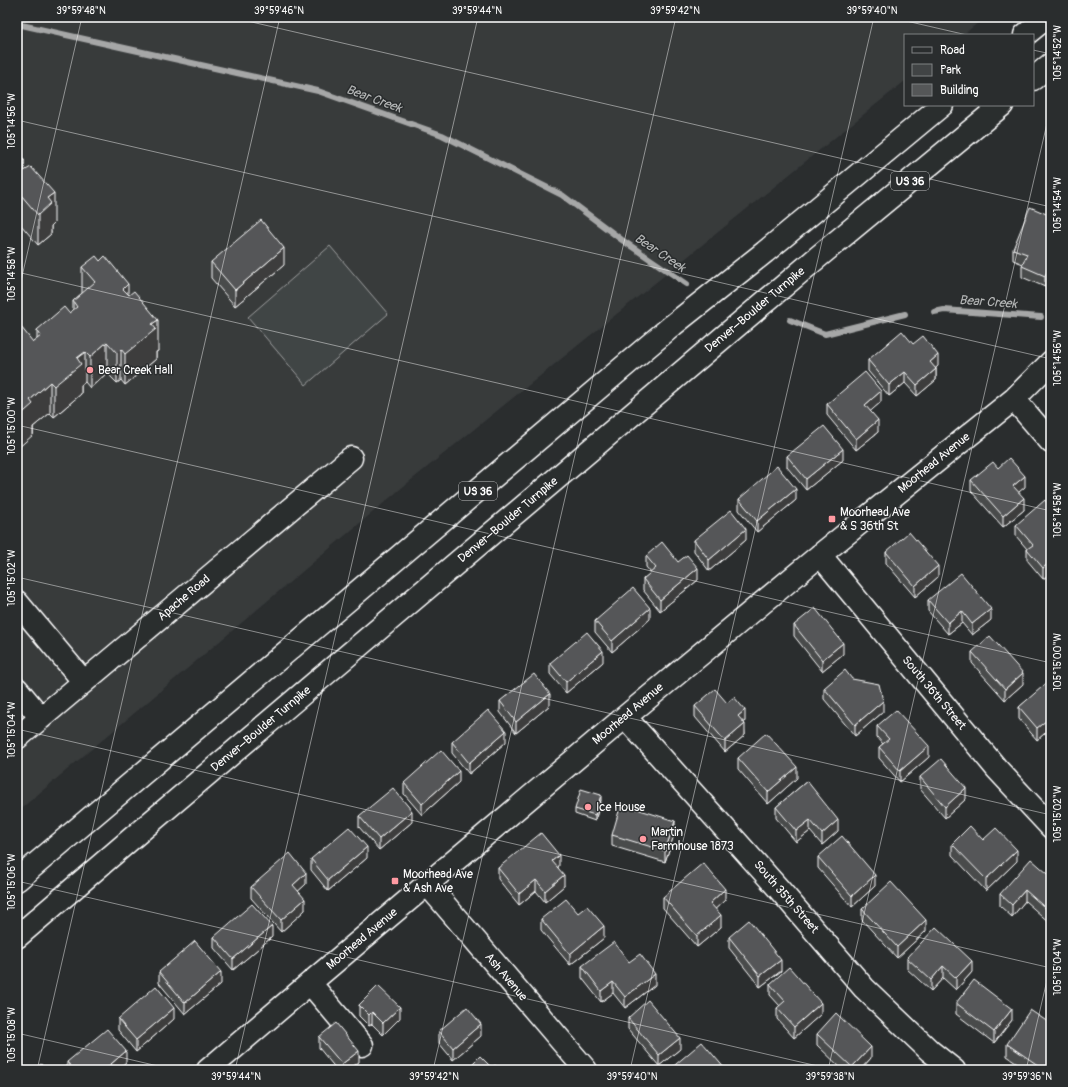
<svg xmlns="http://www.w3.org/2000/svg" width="1068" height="1087" viewBox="0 0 1068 1087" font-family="Pangolin,sans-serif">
	<rect width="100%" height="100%" fill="#2a2d2e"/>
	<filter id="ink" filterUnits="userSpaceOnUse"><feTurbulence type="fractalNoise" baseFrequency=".025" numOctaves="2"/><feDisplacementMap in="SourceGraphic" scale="8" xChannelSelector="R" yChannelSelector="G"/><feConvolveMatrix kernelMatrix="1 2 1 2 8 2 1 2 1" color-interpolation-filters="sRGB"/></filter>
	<g filter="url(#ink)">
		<path fill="#373a3b" d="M17,17H985L963,35H905V81L404,486L17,812Z"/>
		<path fill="#414445" stroke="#a0a2a2" d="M330,246L388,314L306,385L248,317Z"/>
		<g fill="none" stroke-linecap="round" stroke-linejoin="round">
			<path stroke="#a6a7a7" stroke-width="6" d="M17,24L318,91L442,135L562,195L622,240L687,284
				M934,312L944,310L1041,317
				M790,320L825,334L905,314"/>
			<defs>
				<path id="minor" d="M1014,399L1051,442
					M820,555L997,769L1051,827
					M17,602L84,682
					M17,689L41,718
					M625,717L778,888L864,988L930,1051L954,1070
					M17,738L351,458
					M427,884L586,1070
					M310,983L362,1045
					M208,1070L310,983L625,717L820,555L1014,399L1051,362"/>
				<path id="highway" d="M1025,35L1047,17
					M1033,79L1051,64
					M17,880L673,325L765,252L942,105
					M17,937L138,833L818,257L1002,105"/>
			</defs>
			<use href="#minor" stroke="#fff" stroke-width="25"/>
			<use href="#highway" stroke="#fff" stroke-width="25"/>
			<use href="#minor" stroke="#2a2d2e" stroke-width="22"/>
			<use href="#highway" stroke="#2a2d2e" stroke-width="22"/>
		</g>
		<path fill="#494b4c" stroke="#fff" d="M17,152L24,160V171L54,223L51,226V234L38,245L21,225L17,228Z
			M1051,216V279L1049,278L1045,287L1022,277V266L1023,264L1013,260V249Z
			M211,262L284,265L235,306L211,278Z
			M82,267L128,294L158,351L156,352V359L125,385L121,380L117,383L107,373L90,388L85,382L81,385V394L54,417L50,413L33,427V435V342L37,340V330L69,313L73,310V301L82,293Z
			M913,344L938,366L936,368V380L917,396L905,383L889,396L868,371V360Z
			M881,402L870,411L878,432L856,450L827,415V404Z
			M787,456L843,460L806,490L787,467Z
			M998,468L1025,487L1018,492L1024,510L1003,527L971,491V480Z
			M739,499L796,500L757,532L739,510Z
			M1051,508V573L1043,579L1027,560V549L1016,536V525Z
			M694,540H746L709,571L694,551Z
			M886,552L938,577L915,597L886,563Z
			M646,556L678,562L698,580L660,611L643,590V579L651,573L646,567Z
			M928,600L991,620L972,635L962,623L948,634L928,611Z
			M650,619L612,652L595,632V621Z
			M794,625L843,654L822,671L794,636Z
			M972,652L1023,684L1005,700L972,663Z
			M603,662L566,693L550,674V663Z
			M852,679L883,712L855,736L824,699V688Z
			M1051,681V728L1037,740L1019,719V707Z
			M500,701L550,705L516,733L500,712Z
			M727,703L745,721L744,723L745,735L725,752L695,717V706Z
			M877,726L929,757L900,782L879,758V747L883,744L877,737Z
			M452,742H506L469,774L452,753Z
			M738,758L797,778L768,804L738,769Z
			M920,777L966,799L945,818L920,789Z
			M807,781L838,831L822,845L810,831L796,842L776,818V807Z
			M459,782L422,815L404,794V783Z
			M601,800L595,821L575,814V809Z
			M359,816L412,822L379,850L359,827Z
			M675,832L665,862L612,846V835Z
			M983,840L1017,861L986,891L952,855V844Z
			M818,857L875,886L852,907L818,868Z
			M367,858L328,891L311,870V859Z
			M559,866L558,867L564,886L545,902L536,891L519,905L498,879V868Z
			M1051,871V924L1025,901L1012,917L1000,906V894L1048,874Z
			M306,884L298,891L305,910L281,932L251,898V887Z
			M663,897L725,900L715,909L721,927L697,947L663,908Z
			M862,909L926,931L897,958L862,920Z
			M578,913L604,938L570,965L541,930V919Z
			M214,937H272L233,970L214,948Z
			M729,937L781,971L760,987L729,948Z
			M907,958L972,972L956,990L943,978L931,991L907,969Z
			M629,962L655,985L625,1008L613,993L601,1002L582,978V966Z
			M159,972L221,984L185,1014L159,983Z
			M770,984L821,1014L794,1038L777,1019V1008L780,1006L770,995Z
			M956,1003L1012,1020L994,1043L956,1014Z
			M359,1005L400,1018L383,1035L372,1024L369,1026L359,1016Z
			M628,1018L680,1049L659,1066L628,1029Z
			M118,1019H174L136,1052L118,1030Z
			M439,1031L481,1036L453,1060L439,1043Z
			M817,1034L871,1058L860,1070H843L817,1045Z
			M319,1037L359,1062L348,1070H337L319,1048Z
			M1007,1044L1051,1070H1028L1007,1056Z
			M67,1062H126L117,1070H67Z"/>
		<path fill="#3c3d3e" stroke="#fff" d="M24,160V190L18,164Z
			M54,193V223L51,226V234L38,245V215L47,198Z
			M21,195V225L17,229V198Z
			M284,248V265L235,306V290Z
			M1049,267V278L1045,287V276Z
			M128,284V314L123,289Z
			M158,320V351L156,352V359L125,385V354L152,324Z
			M107,342V373L90,388V357Z
			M121,349V380L117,383V353Z
			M85,352V382L81,385V394L54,417V386L77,358Z
			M938,355V366L930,373V362Z
			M936,369V380L917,396V385Z
			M905,372V383L889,396V385Z
			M50,382V413L33,427V435L17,449V418L30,400Z
			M881,391V402L865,416V405Z
			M878,420V432L856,450V439Z
			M843,449V460L806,490V479Z
			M1025,476V487L1013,497V486Z
			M796,489V500L757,532V521Z
			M1024,498V510L1003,527V516Z
			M746,529V540L709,571V560Z
			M1051,561V573L1043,579V568Z
			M938,566V577L915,597V586Z
			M698,568V580L660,611V600Z
			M650,608V619L612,652V641Z
			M991,609V620L972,635V624Z
			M962,611V623L948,634V623Z
			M843,643V654L822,671V660Z
			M603,651V662L566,693V682Z
			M1023,673V684L1005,700V689Z
			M550,694V705L516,733V722Z
			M883,701V712L855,736V725Z
			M745,710V721L738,727V716Z
			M1051,716V728L1037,740V728Z
			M745,724V735L725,752V741Z
			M506,731V742L469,774V763Z
			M929,746V757L900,782V771Z
			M797,767V778L768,804V792Z
			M459,771V782L422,815V804Z
			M966,788V799L945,818V807Z
			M601,795V800L595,821V815Z
			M412,811V822L379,850V839Z
			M810,820V831L796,842V831Z
			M838,820V831L822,845V834Z
			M675,821V832L665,862V851Z
			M367,847V858L328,891V880Z
			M1017,850V861L986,891V879Z
			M559,855V866L552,872V861Z
			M306,873V884L293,896V885Z
			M564,875V886L545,902V891Z
			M875,875V886L852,907V896Z
			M536,880V891L519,905V894Z
			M725,889V900L710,914V903Z
			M1025,890V901L1012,917V905Z
			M305,899V910L281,932V920Z
			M721,915V927L697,947V936Z
			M926,920V931L897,958V947Z
			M272,926V937L233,970V959Z
			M604,926V938L570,965V954Z
			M781,960V971L760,987V976Z
			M972,961V972L956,990V978Z
			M943,966V978L931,991V980Z
			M221,972V984L185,1014V1003Z
			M655,974V985L625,1008V997Z
			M613,982V993L601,1002V991Z
			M821,1003V1014L794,1038V1027Z
			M400,1007V1018L383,1035V1023Z
			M174,1008V1019L136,1052V1040Z
			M1012,1009V1020L994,1043V1032Z
			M372,1012V1024L369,1026V1015Z
			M481,1024V1036L453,1060V1048Z
			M680,1038V1049L659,1066V1055Z
			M871,1047V1058L860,1070H852V1067Z
			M126,1051V1062L117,1070H104Z
			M359,1051V1062L348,1070H342V1064Z
			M1051,1064V1070H1047Z"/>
		<path fill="#555758" stroke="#fff" d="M17,152L24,160L18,164L24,171L31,167L54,193L47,198L51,203L38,215L21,195L17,198Z
			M1030,207L1051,216V268L1049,267L1045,276L1022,266L1027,254L1013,249Z
			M261,220L284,248L235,290L211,262Z
			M96,256L100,261L105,256L128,284L123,289L129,295L134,291L158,320L152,324L156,329L125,354L121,349L117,353L107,342L90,357L85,352L77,358L81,364L54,386L50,382L30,400L33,404L17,418V322L33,342L41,336L37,330L64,307L69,313L77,307L73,301L95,282L82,267Z
			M902,331L913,344L923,336L938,355L930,362L936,369L917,385L905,372L889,385L868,360Z
			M865,372L881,391L865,405L878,420L856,439L827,404Z
			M824,426L843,449L806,479L787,456Z
			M1009,458L1025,476L1013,486L1024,498L1003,516L971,480L993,462L998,468Z
			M777,466L796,489L757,521L739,499Z
			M1045,500L1051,508V561L1043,568L1027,549L1033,545L1016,525Z
			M731,510L746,529L709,560L694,540Z
			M909,532L938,566L915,586L886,552Z
			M662,542L678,562L687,555L698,568L660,600L643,579L656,568L646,556Z
			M961,573L991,609L972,624L962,611L948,623L928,600Z
			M633,588L650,608L612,641L595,621Z
			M815,608L843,643L822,660L794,625Z
			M587,632L603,651L566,682L550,663Z
			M990,636L1023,673L1005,689L972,652Z
			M845,670L852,679L879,684L883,701L855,725L824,688Z
			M534,674L550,694L516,722L500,701Z
			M1050,680L1051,681V717L1037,728L1019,707Z
			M715,689L727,703L734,697L745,710L738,716L745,724L725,741L695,706Z
			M488,710L506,731L469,763L452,742Z
			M896,710L929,746L900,771L879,747L889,739L877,726Z
			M766,733L797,767L768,792L738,758Z
			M441,750L459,771L422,804L404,783Z
			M941,759L966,788L945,807L920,777Z
			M807,781L838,820L822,834L810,820L796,831L776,807Z
			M393,788L412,811L379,839L359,816Z
			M581,789L601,795L595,815L575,809Z
			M621,804L675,821L665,851L612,835Z
			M970,826L983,840L996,828L1017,850L986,879L952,844Z
			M349,827L367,847L328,880L311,859Z
			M541,833L559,855L552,861L564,875L545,891L536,880L519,894L498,868Z
			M842,836L875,875L852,896L818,857Z
			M290,853L306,873L293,885L305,899L281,920L251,887Z
			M1031,859L1048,874L1051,871V913L1025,890L1012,905L1000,894Z
			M703,863L725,889L710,903L721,915L697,936L663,897Z
			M891,882L926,920L897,947L862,909Z
			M566,899L578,913L587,906L604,926L570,954L541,919Z
			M252,904L272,926L233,959L214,937Z
			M749,920L781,960L760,976L729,937Z
			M936,927L972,961L956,978L943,966L931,980L907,958Z
			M195,941L221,972L185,1003L159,972Z
			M614,942L629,962L640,954L655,974L625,997L613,982L601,991L582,966Z
			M789,967L821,1003L794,1027L777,1008L785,1001L770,984Z
			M974,980L1012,1009L994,1032L956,1003Z
			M156,986L174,1008L136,1040L118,1019Z
			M378,986L400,1007L383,1023L372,1012L369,1015L359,1005Z
			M648,1000L680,1038L659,1055L628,1018Z
			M467,1007L481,1024L453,1048L439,1031Z
			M1030,1010L1051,1024V1064L1047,1070H1045L1007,1044Z
			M836,1013L871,1047L852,1067L817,1034Z
			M336,1023L359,1051L342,1064L319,1037Z
			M107,1029L126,1051L104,1070H74L67,1062Z
			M702,1042L726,1070H669Z
			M480,1056L492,1068L495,1065L500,1070H466Z
			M41,1064L46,1070H33Z"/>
	</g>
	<path fill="none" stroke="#fff" stroke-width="1" stroke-opacity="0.45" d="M230,17L1051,207M889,17L967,35M1033,50L1051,54M17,120L1051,359M17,272L1051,511M17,298L82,17M17,425L1051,663M17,577L1051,815M17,729L1051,968M17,881L835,1070M17,1033L175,1070M37,1070L280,17M235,1070L478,17M433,1070L676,17M630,1070L874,17M828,1070L1051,106M1026,1070L1051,963"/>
	<g fill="#ff9aa2" stroke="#2a2d2e" stroke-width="1.5">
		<circle cx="90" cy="370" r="4"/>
		<rect x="828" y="515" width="8" height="8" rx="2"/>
		<circle cx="588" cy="807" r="4"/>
		<circle cx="643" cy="839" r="4"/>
		<rect x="391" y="877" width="8" height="8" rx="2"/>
	</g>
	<g text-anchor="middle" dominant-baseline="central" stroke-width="3" stroke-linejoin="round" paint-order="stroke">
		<g fill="#2a2d2e" stroke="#bfc0c0" stroke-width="1">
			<rect x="891" y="172" width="38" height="18" rx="3"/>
			<rect x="459" y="482" width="38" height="18" rx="3"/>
		</g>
		<g font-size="11" font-weight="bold" fill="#fff">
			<text x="910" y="181">US 36</text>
			<text x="478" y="491">US 36</text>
		</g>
		<g font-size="12" fill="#fff" stroke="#2a2d2e">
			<text transform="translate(755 310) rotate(-40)">Denver–Boulder Turnpike</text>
			<text transform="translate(934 463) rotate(-39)">Moorhead Avenue</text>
			<text transform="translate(508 520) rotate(-40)">Denver–Boulder Turnpike</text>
			<text transform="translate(184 598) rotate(-40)">Apache Road</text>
			<text transform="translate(934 693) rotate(50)">South 36th Street</text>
			<text transform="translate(628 714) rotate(-40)">Moorhead Avenue</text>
			<text transform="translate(261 729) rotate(-40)">Denver–Boulder Turnpike</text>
			<text transform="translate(786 897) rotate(49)">South 35th Street</text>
			<text transform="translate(362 939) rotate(-40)">Moorhead Avenue</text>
			<text transform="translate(506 977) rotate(50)">Ash Avenue</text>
		</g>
		<g font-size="12" fill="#fff" stroke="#2a2d2e" text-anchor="start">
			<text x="98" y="370">Bear Creek Hall</text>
			<text x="840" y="512">Moorhead Ave<tspan x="840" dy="14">&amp; S 36th St</tspan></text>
			<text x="596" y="807">Ice House</text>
			<text x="651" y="832">Martin<tspan x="651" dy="14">Farmhouse 1873</tspan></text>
			<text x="403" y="874">Moorhead Ave<tspan x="403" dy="14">&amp; Ash Ave</tspan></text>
		</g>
		<g font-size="13" font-style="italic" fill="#b4b6b6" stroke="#2a2d2e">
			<text transform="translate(374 99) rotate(20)">Bear Creek</text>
			<text transform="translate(660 253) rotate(34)">Bear Creek</text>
			<text transform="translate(988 302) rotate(4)">Bear Creek</text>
		</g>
	</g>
	<rect width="1068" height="1087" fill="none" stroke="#2a2d2e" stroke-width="44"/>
	<rect x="904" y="34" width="130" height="72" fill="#2a2d2e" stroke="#7f8182"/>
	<rect x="912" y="47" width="20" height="6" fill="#2a2d2e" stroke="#7f8182"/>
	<text x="940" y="54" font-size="12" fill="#ffffff">Road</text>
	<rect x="912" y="64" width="20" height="12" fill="#414445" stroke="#7f8182"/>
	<text x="940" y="74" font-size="12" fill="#ffffff">Park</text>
	<rect x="912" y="84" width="20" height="12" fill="#555758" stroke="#7f8182"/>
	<text x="940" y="94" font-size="12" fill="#ffffff">Building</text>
	<rect x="22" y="22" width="1024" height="1043" fill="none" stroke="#fff" stroke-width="1.5"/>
	<g font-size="10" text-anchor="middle" fill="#fff">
		<text x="81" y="14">39°59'48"N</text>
		<text x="279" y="14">39°59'46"N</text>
		<text x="477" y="14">39°59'44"N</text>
		<text x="675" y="14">39°59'42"N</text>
		<text x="872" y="14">39°59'40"N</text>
		<text transform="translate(1057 53) rotate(-90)" y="4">105°14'52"W</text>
		<text transform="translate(11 121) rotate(-90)" y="4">105°14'56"W</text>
		<text transform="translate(1057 205) rotate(-90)" y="4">105°14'54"W</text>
		<text transform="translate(11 274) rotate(-90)" y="4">105°14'58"W</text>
		<text transform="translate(1057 358) rotate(-90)" y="4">105°14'56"W</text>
		<text transform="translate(11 426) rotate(-90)" y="4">105°15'00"W</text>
		<text transform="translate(1057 510) rotate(-90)" y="4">105°14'58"W</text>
		<text transform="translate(11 578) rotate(-90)" y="4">105°15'02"W</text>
		<text transform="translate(1057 662) rotate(-90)" y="4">105°15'00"W</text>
		<text transform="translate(11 730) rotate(-90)" y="4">105°15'04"W</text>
		<text transform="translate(1057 814) rotate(-90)" y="4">105°15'02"W</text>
		<text transform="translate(11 882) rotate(-90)" y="4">105°15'06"W</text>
		<text transform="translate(1057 967) rotate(-90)" y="4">105°15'04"W</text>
		<text transform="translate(11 1035) rotate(-90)" y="4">105°15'08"W</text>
		<text x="236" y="1080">39°59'44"N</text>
		<text x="434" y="1080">39°59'42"N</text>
		<text x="632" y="1080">39°59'40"N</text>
		<text x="830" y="1080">39°59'38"N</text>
		<text x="1027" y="1080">39°59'36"N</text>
	</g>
</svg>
